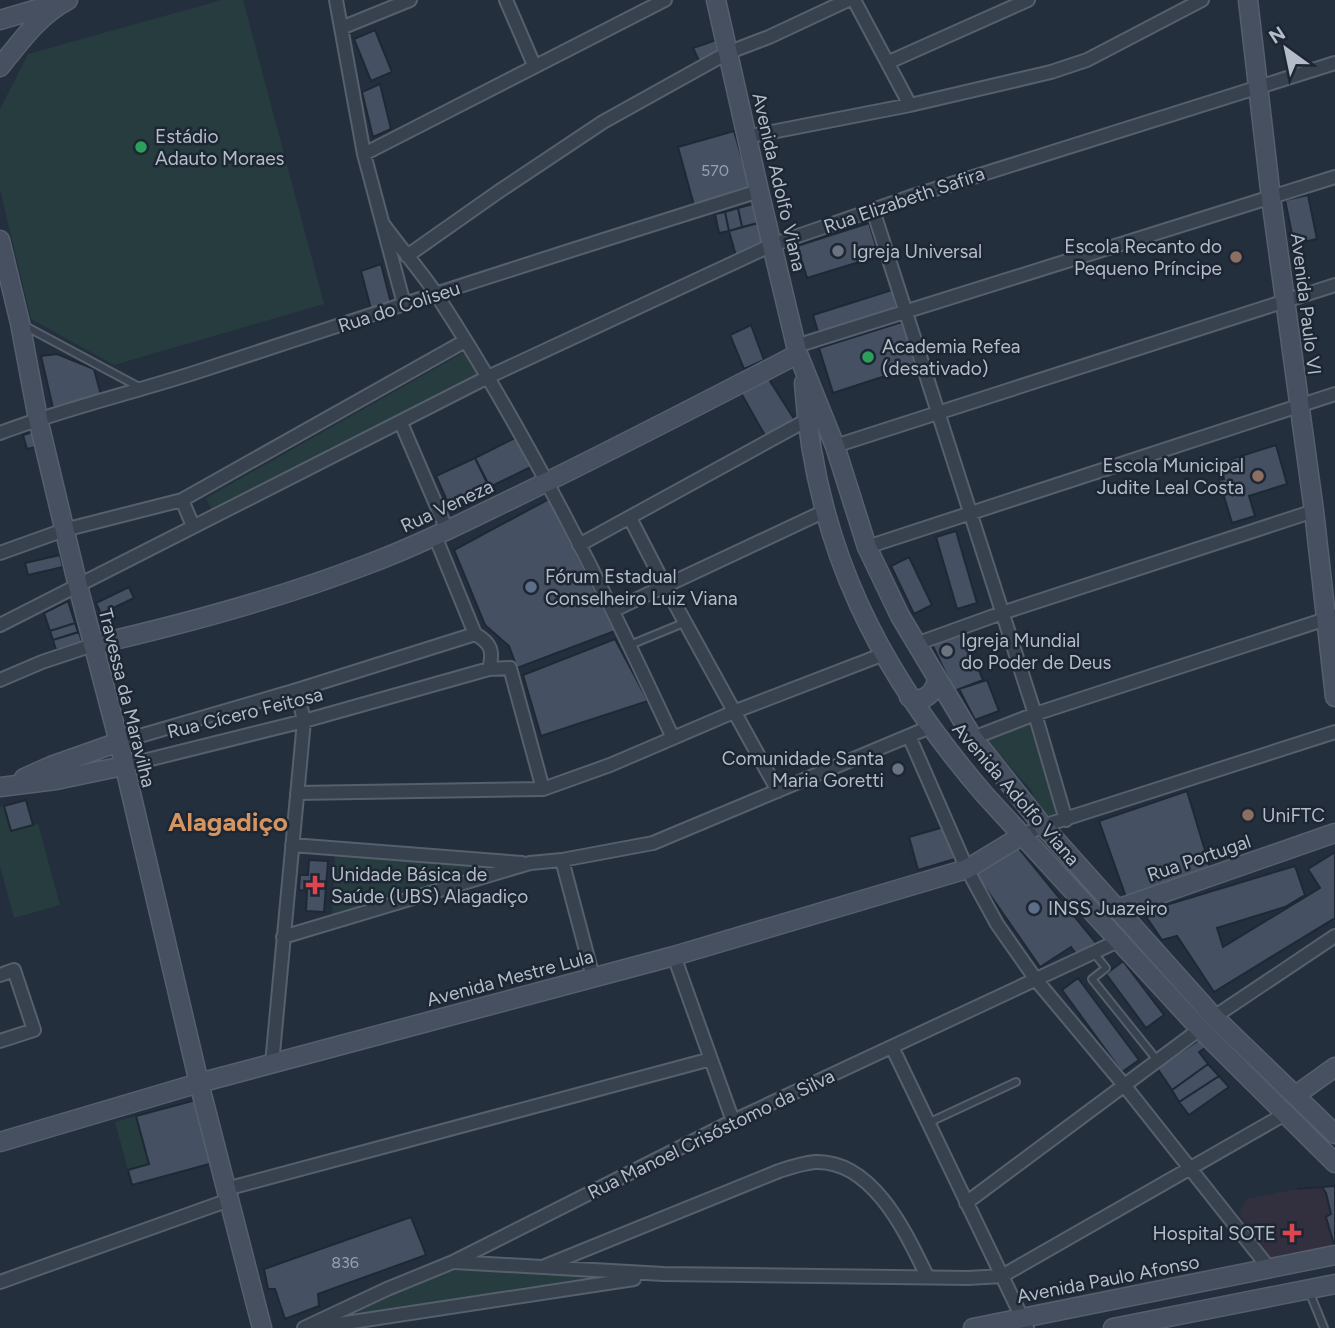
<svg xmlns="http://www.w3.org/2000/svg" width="1335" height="1328" viewBox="0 0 1335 1328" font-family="Figtree,sans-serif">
	<rect width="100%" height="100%" fill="#242f3e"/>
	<path fill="#32303f" d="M1322,1187L1326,1193L1331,1214L1326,1218L1335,1249L1270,1258L1239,1213L1246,1199L1297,1189Z"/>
	<path fill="#263c3f" d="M222,0H243L324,304L114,365L31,319L0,190V109L28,54Z
		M475,346L488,371L213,513L206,498Z
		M1027,721L1030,724L1058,812L1055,817L1049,819L1034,804L1032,791L995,750L986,746L982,738Z
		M4,806L11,831L38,824L60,905L14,918L0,866V807Z
		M335,856L496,867L332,915Z
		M136,1116L149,1164L128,1170L115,1122Z
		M471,1268L610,1276L338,1319L421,1277Z"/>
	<path fill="#455162" stroke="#1f2835" stroke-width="2" d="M375,30L392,72L371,81L354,39Z
		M716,40L718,56L701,65L693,48Z
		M380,84L391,129L373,137L362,92Z
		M734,131L752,193L695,209L678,147Z
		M1308,195L1317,239L1294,244L1285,200Z
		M753,204L758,223L742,227L738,208Z
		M738,208L742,227L729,231L725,212Z
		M725,212L729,231L719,233L715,214Z
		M758,223L763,244L736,256L729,231Z
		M869,223L879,256L807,278L797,246Z
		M381,264L391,303L371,309L361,271Z
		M892,290L898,311L819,335L813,315Z
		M902,322L916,366L833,393L819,348Z
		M751,325L764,360L744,369L730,335Z
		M57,354L94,369L101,395L53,408L41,356Z
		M768,378L796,422L767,439L741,393Z
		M36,431L40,446L27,449L23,435Z
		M519,436L533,466L490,487L475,458Z
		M1276,445L1287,484L1249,496L1255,516L1232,523L1219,480L1224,479L1219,463Z
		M475,458L488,485L448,503L436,476Z
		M549,499L615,631L517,668L509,646L485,625L454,550Z
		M956,531L977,603L957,609L936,537Z
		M60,555L63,567L28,575L25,563Z
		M909,557L932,605L914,614L891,566Z
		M129,587L134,598L101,614L96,603Z
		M68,601L75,623L50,631L44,613Z
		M75,623L78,632L53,640L50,631Z
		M79,632L82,642L56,650L53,640Z
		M964,634L983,680L954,691L932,644Z
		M615,639L648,701L541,736L523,675Z
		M987,680L999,711L975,720L959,689Z
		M1187,791L1210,867L1126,897L1099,821Z
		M26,800L33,825L11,831L4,806Z
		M944,827L955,859L918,870L909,837Z
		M1017,846L1097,944L1077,955L1071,947L1040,967L975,873Z
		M1335,852V918L1214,992L1177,936L1162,940L1143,912L1295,866L1305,895L1285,907L1217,928L1223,947L1320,888L1308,869Z
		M309,860L328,861L324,912L306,911L307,891L299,890L300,875H308Z
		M1123,961L1164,1015L1146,1028L1106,974Z
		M1078,978L1139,1060L1122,1072L1062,990Z
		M1199,1040L1205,1048L1199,1052L1208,1064L1172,1090L1157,1068Z
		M1208,1064L1219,1076L1179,1102L1172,1090Z
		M1219,1076L1229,1087L1189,1115L1179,1102Z
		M196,1100L213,1163L132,1185L128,1170L149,1164L136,1116Z
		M1335,1186V1248L1326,1217L1331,1214L1326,1193L1322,1187L1297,1189Z
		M411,1217L426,1255L318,1294L319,1306L285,1319L275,1289H268L264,1269Z"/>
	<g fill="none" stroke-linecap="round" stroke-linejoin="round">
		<defs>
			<path id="lane" d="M25,326L139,387
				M630,645L686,622
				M1094,953L1106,968L1092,979L1157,1060
				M928,1123L1016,1082
				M1309,1291L1324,1328"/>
			<path id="street" d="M336,0L364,154L404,304
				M506,0L534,65
				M854,0L910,105
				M341,28L410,0
				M889,62L1028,0
				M746,137L910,105L1051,72L1087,60L1202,0
				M364,154L665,0
				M873,210L1035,714L1066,820
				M383,224C401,249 422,272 438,297C529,437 603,587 673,738
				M407,256L498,192L603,122L727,53L769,37L848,0
				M796,346L1335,177
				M401,423L447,530
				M0,433C66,408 136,392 203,370C388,309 573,249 759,191
				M835,446L1335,285
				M182,500L193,526
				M630,518L664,584L778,791
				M435,536L475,634C491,643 494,651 489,669
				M579,545L807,420
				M867,547L1335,394
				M0,553L64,530L182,500L465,341
				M614,610L825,511
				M0,625L488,377L772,245L910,197L1335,63
				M916,644L1002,613L1314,511
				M0,680L42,662L93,645
				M909,736L967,869L997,924L1037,981L1124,1085L1269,1268
				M973,738L1035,714L1335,616
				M119,742L297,690L475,634
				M123,766L304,721L489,669L510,668L543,789
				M297,793L543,789L610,765L736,711L884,654
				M1023,835L1043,826L1335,732
				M292,845L522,863
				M562,860L593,977
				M283,937L530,863L562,860L653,843L930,727
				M674,956L733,1121
				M0,975L14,970L34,1030L0,1041
				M1214,1017L1335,936
				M892,1047L1027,1328
				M272,1064L304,721L297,690
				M226,1189L711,1059
				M966,1203L1200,1029
				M454,1262L663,1274L968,1278L1002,1276L1285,1114
				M545,1266L779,1171C791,1167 803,1163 815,1162C873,1160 906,1233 927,1276
				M0,1282L229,1200
				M304,1328L387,1289L453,1262L733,1121L1118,941
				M313,1328L634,1279"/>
			<path id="secondary" d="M716,0L759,191L798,354L835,446L867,547L900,616L973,738L1043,826L1214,1017L1335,1134
				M1248,0L1271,198L1314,511L1335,697
				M0,20L51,5
				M0,67C21,41 38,16 68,0
				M0,240L20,323L38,419L78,586L119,742L199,1083L262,1328
				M804,383C815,547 879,672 985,795L1200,1029L1335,1163
				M93,645C184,624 275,600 363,566C415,547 464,522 514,498C609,452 703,403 798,354
				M909,697L917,700C929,698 936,690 937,678
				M24,778L51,766L119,742
				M0,787L56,780L123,766
				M1117,909L1335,833
				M1296,1095L1335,1067
				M0,1142L199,1083L674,956L967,869L1023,835
				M973,1328L1335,1255
				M1113,1328L1335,1284"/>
		</defs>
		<use href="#lane" stroke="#565f6c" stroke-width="10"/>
		<use href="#street" stroke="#565f6c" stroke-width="16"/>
		<use href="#secondary" stroke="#565f6c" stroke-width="21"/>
		<use href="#lane" stroke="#38414e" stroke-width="6"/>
		<use href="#street" stroke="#38414e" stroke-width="12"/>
		<use href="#secondary" stroke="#465061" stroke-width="18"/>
	</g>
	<g fill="#2e9e5b" stroke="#1d2633" stroke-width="2.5">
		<circle cx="141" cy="147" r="7"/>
		<circle cx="868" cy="357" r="7"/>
	</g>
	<g fill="#6b7280" stroke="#1d2633" stroke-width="2.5">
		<circle cx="838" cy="251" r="7"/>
		<circle cx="947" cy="651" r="7"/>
		<circle cx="898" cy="769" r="7"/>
	</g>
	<g fill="#8d6e63" stroke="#1d2633" stroke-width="2.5">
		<circle cx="1236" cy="257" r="7"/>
		<circle cx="1258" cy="476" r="7"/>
		<circle cx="1248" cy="815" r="7"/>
	</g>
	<g fill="#5c6f8a" stroke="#1d2633" stroke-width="2.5">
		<circle cx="531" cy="587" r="7"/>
		<circle cx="1034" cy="908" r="7"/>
	</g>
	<g fill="#e0444e" stroke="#1d2633" stroke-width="2.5">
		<path d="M311.5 874.5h7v7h7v7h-7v7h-7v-7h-7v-7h7z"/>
		<path d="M1288.5 1222.5h7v7h7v7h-7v7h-7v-7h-7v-7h7z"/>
	</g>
	<g text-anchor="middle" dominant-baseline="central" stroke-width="5" stroke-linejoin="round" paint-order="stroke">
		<g font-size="16" fill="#98a1af">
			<text x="715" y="170">570</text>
			<text x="345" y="1262">836</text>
		</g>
		<g font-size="19" fill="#b4bcc9" stroke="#1d2633" text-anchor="start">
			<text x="155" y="136">Estádio<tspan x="155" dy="22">Adauto Moraes</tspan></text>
			<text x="1222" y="246" text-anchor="end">Escola Recanto do<tspan x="1222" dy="22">Pequeno Príncipe</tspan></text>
			<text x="852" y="251">Igreja Universal</text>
			<text x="882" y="346">Academia Refea<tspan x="882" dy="22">(desativado)</tspan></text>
			<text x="1244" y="465" text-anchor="end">Escola Municipal<tspan x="1244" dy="22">Judite Leal Costa</tspan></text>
			<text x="545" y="576">Fórum Estadual<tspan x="545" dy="22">Conselheiro Luiz Viana</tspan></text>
			<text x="961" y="640">Igreja Mundial<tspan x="961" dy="22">do Poder de Deus</tspan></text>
			<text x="884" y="758" text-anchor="end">Comunidade Santa<tspan x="884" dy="22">Maria Goretti</tspan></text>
			<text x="1262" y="815">UniFTC</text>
			<text x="331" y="874">Unidade Básica de<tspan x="331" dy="22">Saúde (UBS) Alagadiço</tspan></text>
			<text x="1048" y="908">INSS Juazeiro</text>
			<text x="1276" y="1233" text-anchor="end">Hospital SOTE</text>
		</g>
		<g font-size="19" fill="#b4bcc9" stroke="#1d2633">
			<text transform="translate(779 182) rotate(77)">Avenida Adolfo Viana</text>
			<text transform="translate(904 200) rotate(-19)">Rua Elizabeth Safira</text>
			<text transform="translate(1306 304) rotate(83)">Avenida Paulo VI</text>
			<text transform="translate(399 307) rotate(-18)">Rua do Coliseu</text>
			<text transform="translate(447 506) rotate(-25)">Rua Veneza</text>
			<text transform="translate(127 698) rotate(76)">Travessa da Maravilha</text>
			<text transform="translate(245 713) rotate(-14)">Rua Cícero Feitosa</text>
			<text transform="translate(1016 794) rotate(49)">Avenida Adolfo Viana</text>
			<text transform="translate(1199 858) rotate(-19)">Rua Portugal</text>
			<text transform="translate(510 978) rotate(-15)">Avenida Mestre Lula</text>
			<text transform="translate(711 1134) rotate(-26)">Rua Manoel Crisóstomo da Silva</text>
			<text transform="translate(1108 1279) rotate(-11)">Avenida Paulo Afonso</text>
		</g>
		<g font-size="26" font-weight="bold" fill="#d59563" stroke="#1d2633">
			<text x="228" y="822">Alagadiço</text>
		</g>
	</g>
	<g transform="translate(1286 49) rotate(327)" stroke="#1d2633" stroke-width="5" paint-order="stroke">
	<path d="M0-5L12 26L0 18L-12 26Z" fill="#b4bcc9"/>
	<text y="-10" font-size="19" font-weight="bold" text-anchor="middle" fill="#b4bcc9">N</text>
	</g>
</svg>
